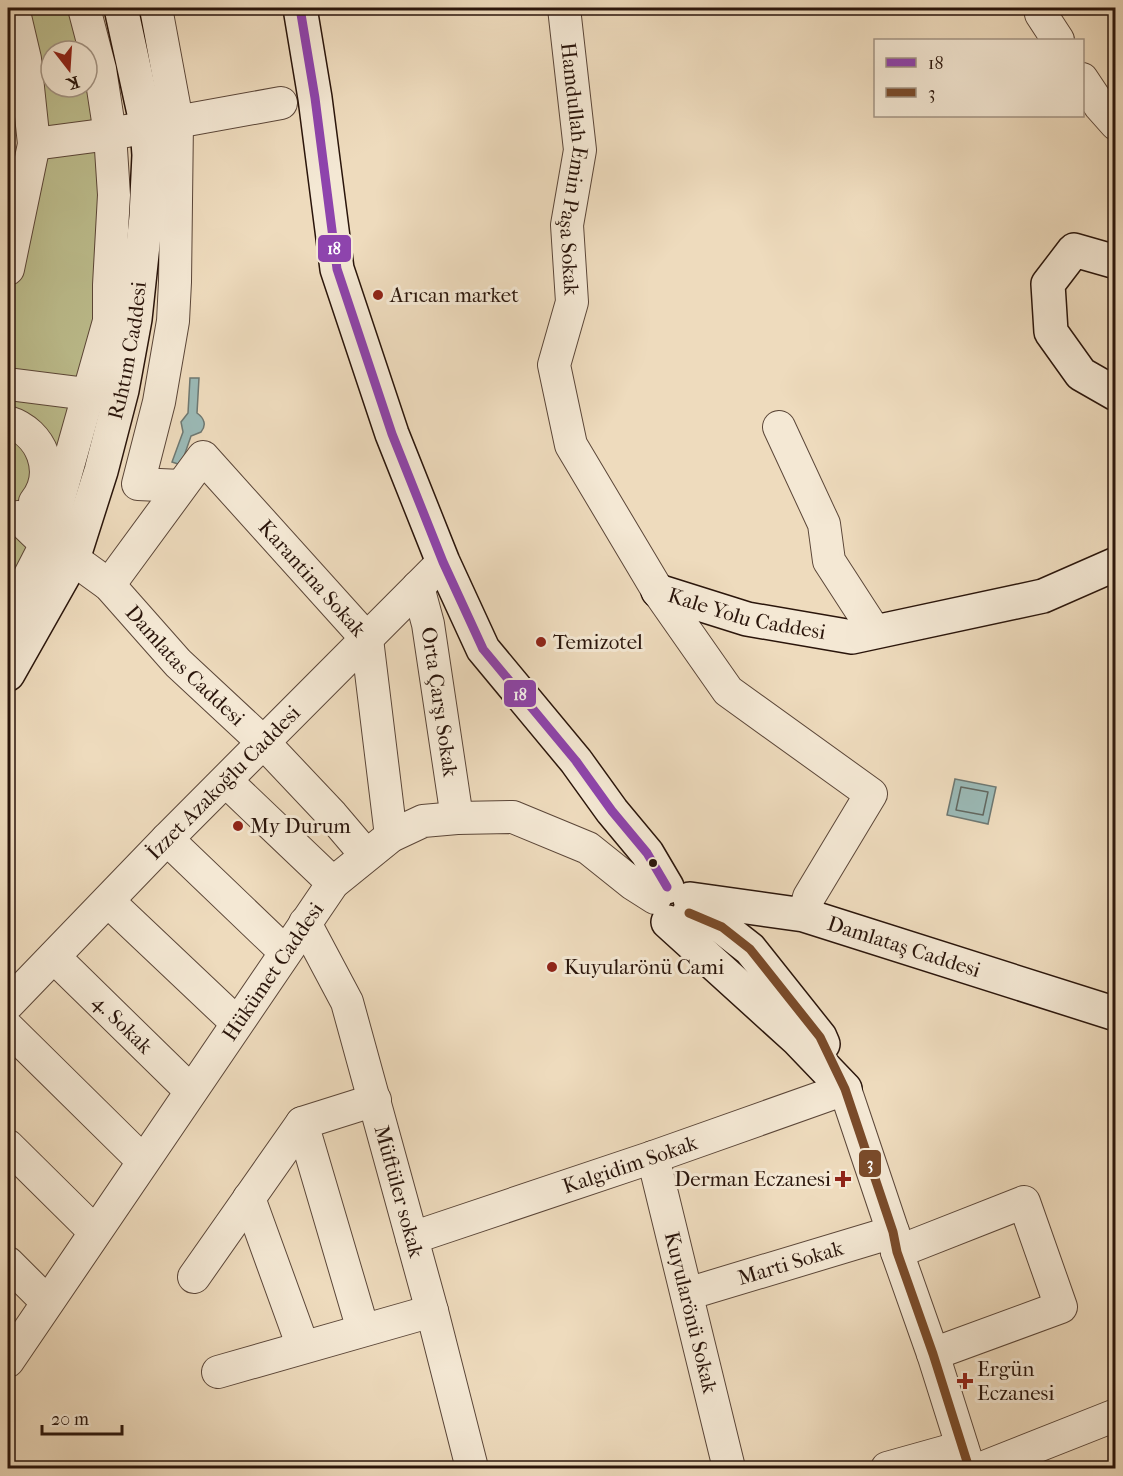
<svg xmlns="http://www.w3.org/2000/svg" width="1123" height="1476" viewBox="0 0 1123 1476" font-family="'IM FELL French Canon',serif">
	<rect width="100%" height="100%" fill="#eedbbd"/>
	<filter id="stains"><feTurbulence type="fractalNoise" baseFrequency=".00333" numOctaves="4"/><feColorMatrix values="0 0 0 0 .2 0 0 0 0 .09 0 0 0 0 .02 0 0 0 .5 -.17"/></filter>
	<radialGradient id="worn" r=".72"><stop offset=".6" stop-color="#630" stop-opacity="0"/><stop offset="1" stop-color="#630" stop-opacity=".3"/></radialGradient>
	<path fill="#bdbe8e" stroke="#746a4c" stroke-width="1.5" fill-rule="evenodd" d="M17,8H81L106,130L38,140ZM51,51H87V87H51Z
		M106,139L103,322L84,389L8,380V281L37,148Z
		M8,389L81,398L8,608Z"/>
	<path fill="#9bbab7" stroke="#6e7872" stroke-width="1.5" d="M190,378H199L197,413C204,418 207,425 201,432L191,436L181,465L172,462L183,432L181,422L188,413Z
		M955,779L996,787L988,824L947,815Z"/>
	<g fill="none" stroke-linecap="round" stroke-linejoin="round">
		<path stroke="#626861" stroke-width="1.5" d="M961,787L988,792L983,815L956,810Z"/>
		<defs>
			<g id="street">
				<path d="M156,8L177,121L175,282L173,321L159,402L138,484L181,486"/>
				<path id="s1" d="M564,8L580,150L567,225L572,302L554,365L571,445L658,591L728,691L871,794L809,897L804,915"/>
				<path d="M1040,8L1041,14L1058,40"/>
				<path d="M1082,79L1100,106L1116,124"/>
				<path d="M34,144L110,134L281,103"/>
				<path d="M8,269L34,144L25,59L13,8"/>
				<path d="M8,384L87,394"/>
				<path d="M8,422C42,432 58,473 35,502"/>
				<path d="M779,427L824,524L829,561L875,632"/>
				<path id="s2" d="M18,517L46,544L73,559L109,585L178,663L264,743L332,815L366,855"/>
				<path id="s3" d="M109,585L203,457L367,639L391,836"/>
				<path id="s4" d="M418,587L428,624L457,818"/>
				<path d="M8,618L46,544L109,321V285L114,195L110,134L100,69L84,8"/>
				<path d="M226,781L333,883"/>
				<path d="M167,839L285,952"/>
				<path d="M108,901L237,1023"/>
				<path id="s5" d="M305,923L347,1002L432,1311L472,1468"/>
				<path id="s6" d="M54,957L191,1091"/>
				<path id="s7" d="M8,1004L167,839L443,562"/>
				<path d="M8,1028L143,1161"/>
				<path d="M302,1123L363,1330"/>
				<path d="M8,1146L95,1232"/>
				<path id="s8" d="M653,1157L729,1468"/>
				<path d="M249,1198L303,1347"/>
				<path id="s9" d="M412,1238L653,1157L845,1089L893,1232L897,1252L933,1354L969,1468"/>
				<path d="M897,1252L1024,1202L1061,1307L933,1354"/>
				<path d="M8,1263L47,1302"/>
				<path d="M194,1277L302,1123L375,1100"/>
				<path id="s10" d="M687,1294L893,1232"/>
				<path id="s11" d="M8,1361L333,883L391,836L423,821L457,818L513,817L588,848L633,884L655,898"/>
				<path d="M218,1372L432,1311"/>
				<path d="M887,1468L962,1447"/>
				<path d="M982,1468L1116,1415"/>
			</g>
			<g id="secondary">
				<path d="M300,8L315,98L337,269L392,434L443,562L483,649L576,761L612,811L647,853L667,887"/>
				<path d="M1116,262L1074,250L1048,284L1051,332L1081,374L1116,394"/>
				<path id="s12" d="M658,591L747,619L852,637L1043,596L1116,564"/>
				<path id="s13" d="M8,674L73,559L101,471L122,390L135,319L146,217L149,155L147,127L121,8"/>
				<path id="s14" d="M690,899L804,915L1116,1014"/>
				<path d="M689,913L722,927L750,949L820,1037L823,1044"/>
				<path d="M668,922L798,1040L845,1089"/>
			</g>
		</defs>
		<use href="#street" stroke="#5b4638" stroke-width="34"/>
		<use href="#secondary" stroke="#2a150b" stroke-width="36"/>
		<use href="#street" stroke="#f4e8d4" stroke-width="32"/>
		<use href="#secondary" stroke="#f4e8d4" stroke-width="33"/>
		<defs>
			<path id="bus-1" d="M300,8L315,98L337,269L392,434L443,562L483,649L576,761L612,811L647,853L667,887"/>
			<path id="bus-2" d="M689,913L722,927L750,949L820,1037L845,1089L893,1232L897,1252L933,1354L969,1468"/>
		</defs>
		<use href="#bus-1" stroke="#f4e8d4" stroke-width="14"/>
		<use href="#bus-2" stroke="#f4e8d4" stroke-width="14"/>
		<use href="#bus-1" stroke="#8e44ad" stroke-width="9"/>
		<use href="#bus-2" stroke="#7a4b2a" stroke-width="9"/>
	</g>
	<g fill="#8f2418" stroke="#f4e8d4" stroke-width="2">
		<circle cx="378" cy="295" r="6"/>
		<circle cx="541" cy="642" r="6"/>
		<circle cx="238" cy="826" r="6"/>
		<circle cx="552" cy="967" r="6"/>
		<path d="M840 1170h6v6h6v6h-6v6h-6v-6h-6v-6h6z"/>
		<path d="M962 1372h6v6h6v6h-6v6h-6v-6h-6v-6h6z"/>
	</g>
	<circle fill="#2a150b" stroke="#f4e8d4" stroke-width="2" cx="653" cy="863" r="5"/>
	<g text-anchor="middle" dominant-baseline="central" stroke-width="6" stroke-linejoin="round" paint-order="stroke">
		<g font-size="21" fill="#2a150b" stroke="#f4e8d4">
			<text stroke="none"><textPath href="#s1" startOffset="162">Hamdullah Emin Paşa Sokak</textPath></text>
			<text stroke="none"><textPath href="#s13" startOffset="348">Rıhtım Caddesi</textPath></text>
			<text stroke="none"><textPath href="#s3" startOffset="322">Karantina Sokak</textPath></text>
			<text stroke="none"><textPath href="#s12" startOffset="92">Kale Yolu Caddesi</textPath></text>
			<text stroke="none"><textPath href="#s2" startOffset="225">Damlatas Caddesi</textPath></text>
			<text stroke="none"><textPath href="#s4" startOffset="117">Orta Çarşı Sokak</textPath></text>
			<text stroke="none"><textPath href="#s7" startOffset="309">İzzet Azakoğlu Caddesi</textPath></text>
			<text stroke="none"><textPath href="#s14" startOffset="220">Damlataş Caddesi</textPath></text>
			<text stroke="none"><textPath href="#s11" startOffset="471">Hükümet Caddesi</textPath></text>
			<text stroke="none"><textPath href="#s6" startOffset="96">4. Sokak</textPath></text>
			<text stroke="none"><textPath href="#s9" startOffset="230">Kalgidim Sokak</textPath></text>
			<text stroke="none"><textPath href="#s5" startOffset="286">Müftüler sokak</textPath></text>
			<text stroke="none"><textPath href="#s10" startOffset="108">Marti Sokak</textPath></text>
			<text stroke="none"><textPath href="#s8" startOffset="160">Kuyularönü Sokak</textPath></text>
		</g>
		<g font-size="21" fill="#2a150b" stroke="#f4e8d4" text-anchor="start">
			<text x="390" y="295">Arıcan market</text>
			<text x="553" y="642">Temizotel</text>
			<text x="250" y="826">My Durum</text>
			<text x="564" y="967">Kuyularönü Cami</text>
			<text x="831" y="1179" text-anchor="end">Derman Eczanesi</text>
			<text x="977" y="1369">Ergün<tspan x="977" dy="24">Eczanesi</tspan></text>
		</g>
	</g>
	<g stroke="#f4e8d4" stroke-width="2">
		<rect x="317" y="234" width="35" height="29" rx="6" fill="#8e44ad"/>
		<rect x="503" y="679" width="34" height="29" rx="6" fill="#8e44ad"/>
		<rect x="858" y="1149" width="24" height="29" rx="6" fill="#7a4b2a"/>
	</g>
	<g font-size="16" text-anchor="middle" font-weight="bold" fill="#fff">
		<text x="334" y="254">18</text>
		<text x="520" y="700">18</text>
		<text x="870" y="1169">3</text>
	</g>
	<rect width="1123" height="1476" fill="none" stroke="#eedbbd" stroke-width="30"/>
	<rect x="9" y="9" width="1105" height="1458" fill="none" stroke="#2a150b" stroke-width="3"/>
	<rect x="15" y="15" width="1093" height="1446" fill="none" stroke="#2a150b" stroke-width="1.5"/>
	<rect x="874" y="39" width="210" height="78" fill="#f4e8d4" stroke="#a39484" stroke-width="1.5"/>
	<rect x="886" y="58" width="30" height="9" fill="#8e44ad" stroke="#a39484" stroke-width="1.5"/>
	<text x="928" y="69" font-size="18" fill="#2a150b">18</text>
	<rect x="886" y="88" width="30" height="9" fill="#7a4b2a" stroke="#a39484" stroke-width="1.5"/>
	<text x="928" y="99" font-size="18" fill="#2a150b">3</text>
	<g transform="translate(69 69) rotate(163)"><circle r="28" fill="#f4e8d4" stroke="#a39484" stroke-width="1.5"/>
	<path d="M0-4.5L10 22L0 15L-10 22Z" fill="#8f2418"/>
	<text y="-9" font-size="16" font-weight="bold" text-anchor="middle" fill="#2a150b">K</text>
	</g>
	<path d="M42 1425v9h80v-9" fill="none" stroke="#2a150b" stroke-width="3"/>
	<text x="51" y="1425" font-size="18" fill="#2a150b" stroke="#f4e8d4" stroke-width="4.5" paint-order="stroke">20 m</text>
	<rect width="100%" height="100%" filter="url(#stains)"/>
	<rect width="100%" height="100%" fill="url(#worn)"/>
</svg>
